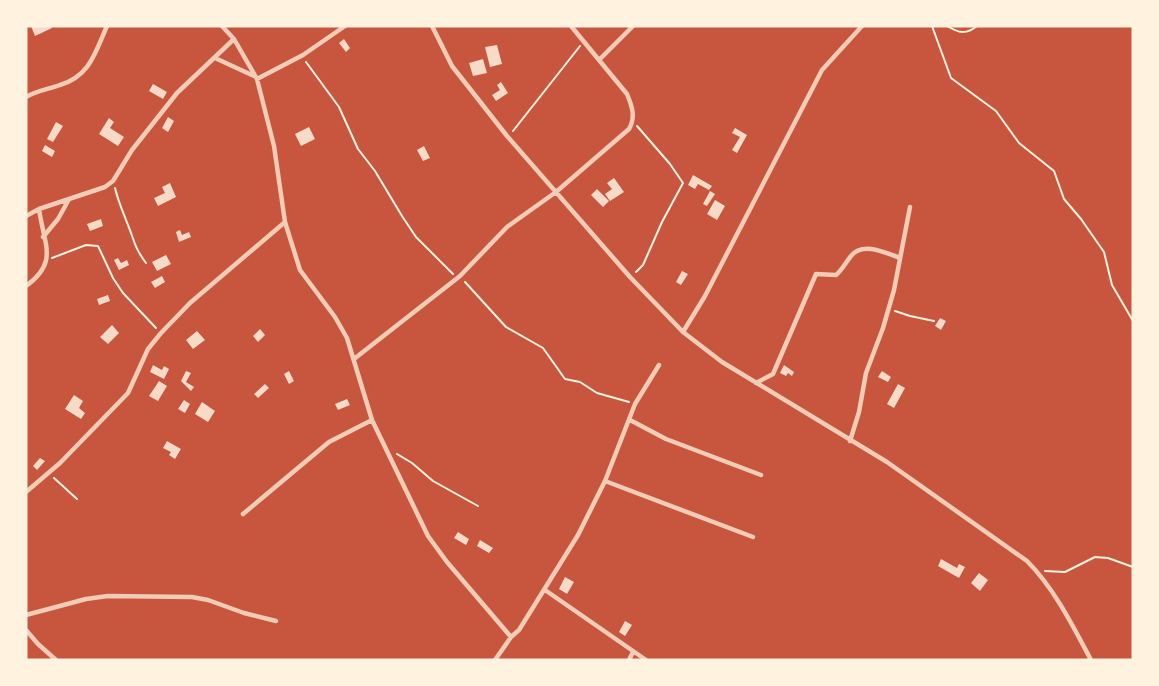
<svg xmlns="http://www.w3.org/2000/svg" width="1159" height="686" viewBox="0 0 1159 686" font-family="'IBM Plex Serif',serif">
	<rect width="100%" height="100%" fill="#c8553d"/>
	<path fill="#f7dbc8" d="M31,26H51L52,28L35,36Z
		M344,39L350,48L346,52L339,43Z
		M497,45L502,64L490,67L485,47Z
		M483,59L487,73L473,76L469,63Z
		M501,82L508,93L496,101L492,95L500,90L497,85Z
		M153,84L167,92L163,99L149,91Z
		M168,117L174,121L168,132L162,128Z
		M109,118L114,122L110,128L124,137L118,146L99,134Z
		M56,122L63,126L53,142L47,139Z
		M309,127L315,139L301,146L295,134Z
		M735,128L747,135L737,153L732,150L740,137L732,133Z
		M45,145L55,151L52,157L42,151Z
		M424,146L430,158L423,161L417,150Z
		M693,175L712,186L709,190L698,184L695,189L688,185Z
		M614,178L624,192L610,201L605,194L612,189L607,183Z
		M170,183L176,197L158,206L154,198L165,193L162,187Z
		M597,189L609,201L603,207L591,195Z
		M710,191L715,194L707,206L703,204Z
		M715,200L725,206L717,220L707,214Z
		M101,219L103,226L90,231L87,224Z
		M180,230L182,235L189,232L191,237L179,242L176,232Z
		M166,255L171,264L157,271L152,262Z
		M118,258L121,263L127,260L129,265L119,270L114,260Z
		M682,271L688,274L681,285L676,282Z
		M162,276L165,282L155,288L151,282Z
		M108,295L110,301L99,305L97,299Z
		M940,318L946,321L941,330L935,326Z
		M112,325L119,333L108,344L100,337Z
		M260,329L265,335L258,342L253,336Z
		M197,331L205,340L193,349L186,340Z
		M153,365L162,370L164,366L169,369L164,379L150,372Z
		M784,365L794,372L792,376L788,373L786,376L780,373Z
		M186,371L191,373L186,382L194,387L191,391L181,381Z
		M289,371L294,381L289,384L284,374Z
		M882,371L891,377L888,382L878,377Z
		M159,381L167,386L158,401L149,396Z
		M265,384L269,388L258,398L254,394Z
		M898,384L905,388L894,408L887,404Z
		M74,395L83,401L79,408L85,413L81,419L65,409Z
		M347,399L350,405L338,410L335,404Z
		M184,400L190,404L185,413L178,409Z
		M202,402L215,411L208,422L195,414Z
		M167,441L181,449L175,459L169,455L171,452L163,448Z
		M40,458L45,461L37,470L33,466Z
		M458,532L469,539L466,545L454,538Z
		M480,540L493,548L489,553L477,546Z
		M941,559L957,568L959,564L965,567L959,578L938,566Z
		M979,573L988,580L980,591L971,583Z
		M565,577L574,582L567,594L559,589Z
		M625,621L632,625L625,636L619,632Z"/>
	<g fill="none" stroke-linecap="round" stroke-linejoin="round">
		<path stroke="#fff3e0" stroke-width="2" d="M932,26L951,78L996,111L1019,143L1054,171L1064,199L1081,219L1104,252L1112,285L1133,321
			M947,26C959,33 966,35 977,26
			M306,62L339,107L358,149L375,171L402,216L416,237L453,274
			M513,131L580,46
			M115,188C118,201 123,212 128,225C135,242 134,247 146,263
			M52,258L86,245L98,246L113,278L123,293L156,328
			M636,272L643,265L662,222L683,183L670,164L637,126
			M465,282L506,327L543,348L565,379L580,382L597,393L629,402
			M895,311L910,316L934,321
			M397,454L412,463L433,481L478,506
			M54,478L77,499
			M1045,571L1065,572L1095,557L1108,558L1133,567"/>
		<path stroke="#f1ccb7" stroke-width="4.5" d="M222,26L234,39L257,79L274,146L285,222L300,270L335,317L347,338L372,420L428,536L447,562L511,637
			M432,26L452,66L507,136L630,277L683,332L722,362L887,462L1027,561C1054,588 1073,626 1091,660
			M215,58L254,76
			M600,59L633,26
			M257,79L303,55L345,26
			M26,97C36,91 49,89 60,85C90,76 95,53 107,26
			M26,216L39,209L105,187L113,181L132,150L177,93L234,39
			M43,237L58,219L68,201
			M26,286C59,262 44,245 39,209
			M683,332L705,296L822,70L862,26
			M354,359L460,276L507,227L556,192L629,129C636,117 632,106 627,94L571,26
			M756,383L773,374L816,274L836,275C842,270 846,262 851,256C863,241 886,253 900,258
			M630,420L666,439L761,475
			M850,441L859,412L866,373L883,328L894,290L910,207
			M605,481L753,537
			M26,492L60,463L128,393L148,349L161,333L190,303L285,222
			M243,514L329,442L372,420
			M545,590L646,660
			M26,615L86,599L108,596L192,597L208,600L244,613L276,621
			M26,630L38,644L56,660
			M495,660L511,637L519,630L578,535L605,481L635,404L659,365
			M629,660L633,652"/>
	</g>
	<rect width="1159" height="686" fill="none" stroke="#fff3e0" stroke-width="55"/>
</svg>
